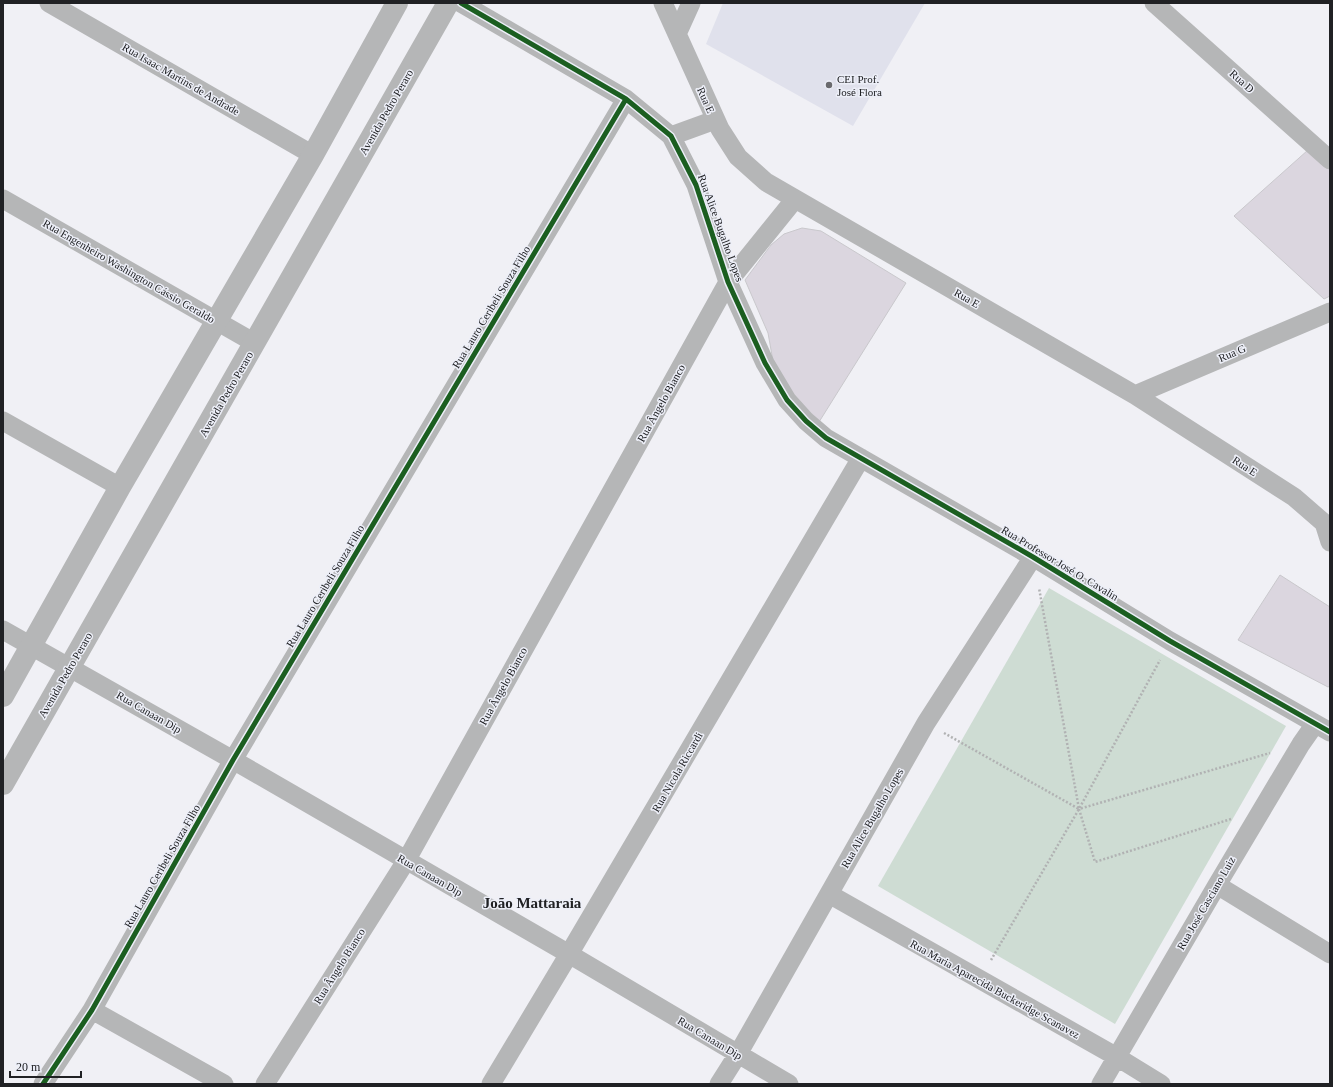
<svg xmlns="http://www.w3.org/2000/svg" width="1333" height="1087" viewBox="0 0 1333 1087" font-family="Georgia,serif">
	<rect width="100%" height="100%" fill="#f0f0f5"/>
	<path fill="#e0e1ec" d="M723,3H925L853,126L706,44Z"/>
	<path fill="#cedcd3" d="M1049,588L1286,726L1115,1024L878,886Z"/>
	<path fill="#dbd6df" stroke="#c9c8cc" d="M1308,150L1330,169V296L1324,299L1234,216Z
		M802,228L821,231L906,283L819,422L795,400L773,361L768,333L745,280L771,245L784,234Z
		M1280,575L1330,607V686L1328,687L1238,640Z"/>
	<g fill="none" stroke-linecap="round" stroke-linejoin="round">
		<path stroke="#b1b2b3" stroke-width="2.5" stroke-dasharray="2 2" stroke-linecap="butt" d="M944,733L1079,809L1039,588
			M1231,819L1095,862L1079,809L1270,753
			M991,960L1079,809L1160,660"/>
		<path stroke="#b5b6b7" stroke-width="19" d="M49,3L313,155
			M461,3L626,99L671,136L696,185L728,282L765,363L787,400L806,421L826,438L1033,557L1170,641L1330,732
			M663,3L720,129L738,157L766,182L1135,395L1294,497L1324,523L1330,542
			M1154,3L1330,160
			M677,34L691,3
			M671,136L715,120
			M3,199L255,343
			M1135,395L1330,312
			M3,421L120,487
			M3,630L233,760L569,954L789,1084
			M1217,885L1330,954
			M829,894L1117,1057L1161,1084
			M92,1010L224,1084
			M43,1084L92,1010L233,760L626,99
			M265,1084L406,861L728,282L795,199
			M491,1084L569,954L861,458
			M719,1084L738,1054L926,723L1033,557
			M1101,1084L1217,885L1301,744L1315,724"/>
		<path stroke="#b5b6b7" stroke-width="22" d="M3,696L120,487L313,155L397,3
			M3,784L448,3"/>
		<defs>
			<path id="cycleway" d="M461,3L626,99L671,136L696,185L728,282L765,363L787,400L806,421L826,438L1033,557L1170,641L1330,732
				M43,1084L92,1010L233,760L626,99"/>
		</defs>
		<use href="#cycleway" stroke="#edeff8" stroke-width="8"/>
		<use href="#cycleway" stroke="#1b5e20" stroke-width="5"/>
	</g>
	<circle fill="#69696d" stroke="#edeff8" stroke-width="1.5" cx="829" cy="85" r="4"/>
	<g text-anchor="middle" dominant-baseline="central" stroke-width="3" stroke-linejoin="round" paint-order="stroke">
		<g font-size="11" fill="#202124" stroke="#edeff8">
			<text transform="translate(181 79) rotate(30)">Rua Isaac Martins de Andrade</text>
			<text transform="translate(1242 81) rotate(42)">Rua D</text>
			<text transform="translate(706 100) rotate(66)">Rua E</text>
			<text transform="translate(386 112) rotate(-60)">Avenida Pedro Peraro</text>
			<text transform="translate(721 228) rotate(70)">Rua Alice Bugalho Lopes</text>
			<text transform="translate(129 271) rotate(30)">Rua Engenheiro Washington Cássio Geraldo</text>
			<text transform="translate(967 298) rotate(30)">Rua E</text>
			<text transform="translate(491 307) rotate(-59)">Rua Lauro Ceribeli Souza Filho</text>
			<text transform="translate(1232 353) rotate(-23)">Rua G</text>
			<text transform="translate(226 394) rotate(-60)">Avenida Pedro Peraro</text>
			<text transform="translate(661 403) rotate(-61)">Rua Ângelo Bianco</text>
			<text transform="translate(1245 466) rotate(33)">Rua E</text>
			<text transform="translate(1060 563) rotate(31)">Rua Professor José O. Cavalin</text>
			<text transform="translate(325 586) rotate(-59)">Rua Lauro Ceribeli Souza Filho</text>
			<text transform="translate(65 675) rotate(-60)">Avenida Pedro Peraro</text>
			<text transform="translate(503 686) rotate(-61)">Rua Ângelo Bianco</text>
			<text transform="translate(149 712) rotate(30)">Rua Canaan Dip</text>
			<text transform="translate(677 772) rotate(-60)">Rua Nicola Riccardi</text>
			<text transform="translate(872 818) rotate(-60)">Rua Alice Bugalho Lopes</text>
			<text transform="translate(162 866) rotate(-60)">Rua Lauro Ceribeli Souza Filho</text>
			<text transform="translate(430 875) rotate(30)">Rua Canaan Dip</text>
			<text transform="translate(1206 903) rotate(-60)">Rua José Casciano Luiz</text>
			<text transform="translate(339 966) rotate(-58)">Rua Ângelo Bianco</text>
			<text transform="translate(995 989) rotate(29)">Rua Maria Aparecida Buckeridge Scanavez</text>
			<text transform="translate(710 1038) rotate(31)">Rua Canaan Dip</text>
		</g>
		<g font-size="11" fill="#202124" stroke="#edeff8" text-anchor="start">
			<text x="837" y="79">CEI Prof.<tspan x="837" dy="13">José Flora</tspan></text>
		</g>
		<g font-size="15" font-weight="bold" fill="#202124" stroke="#edeff8">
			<text x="532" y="903">João Mattaraia</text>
		</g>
	</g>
	<rect width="1333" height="1087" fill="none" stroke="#202124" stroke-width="8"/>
	<path d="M10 1071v6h71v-6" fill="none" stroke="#202124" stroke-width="2"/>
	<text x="16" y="1071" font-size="12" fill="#202124" stroke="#edeff8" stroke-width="3" paint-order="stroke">20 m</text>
</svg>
